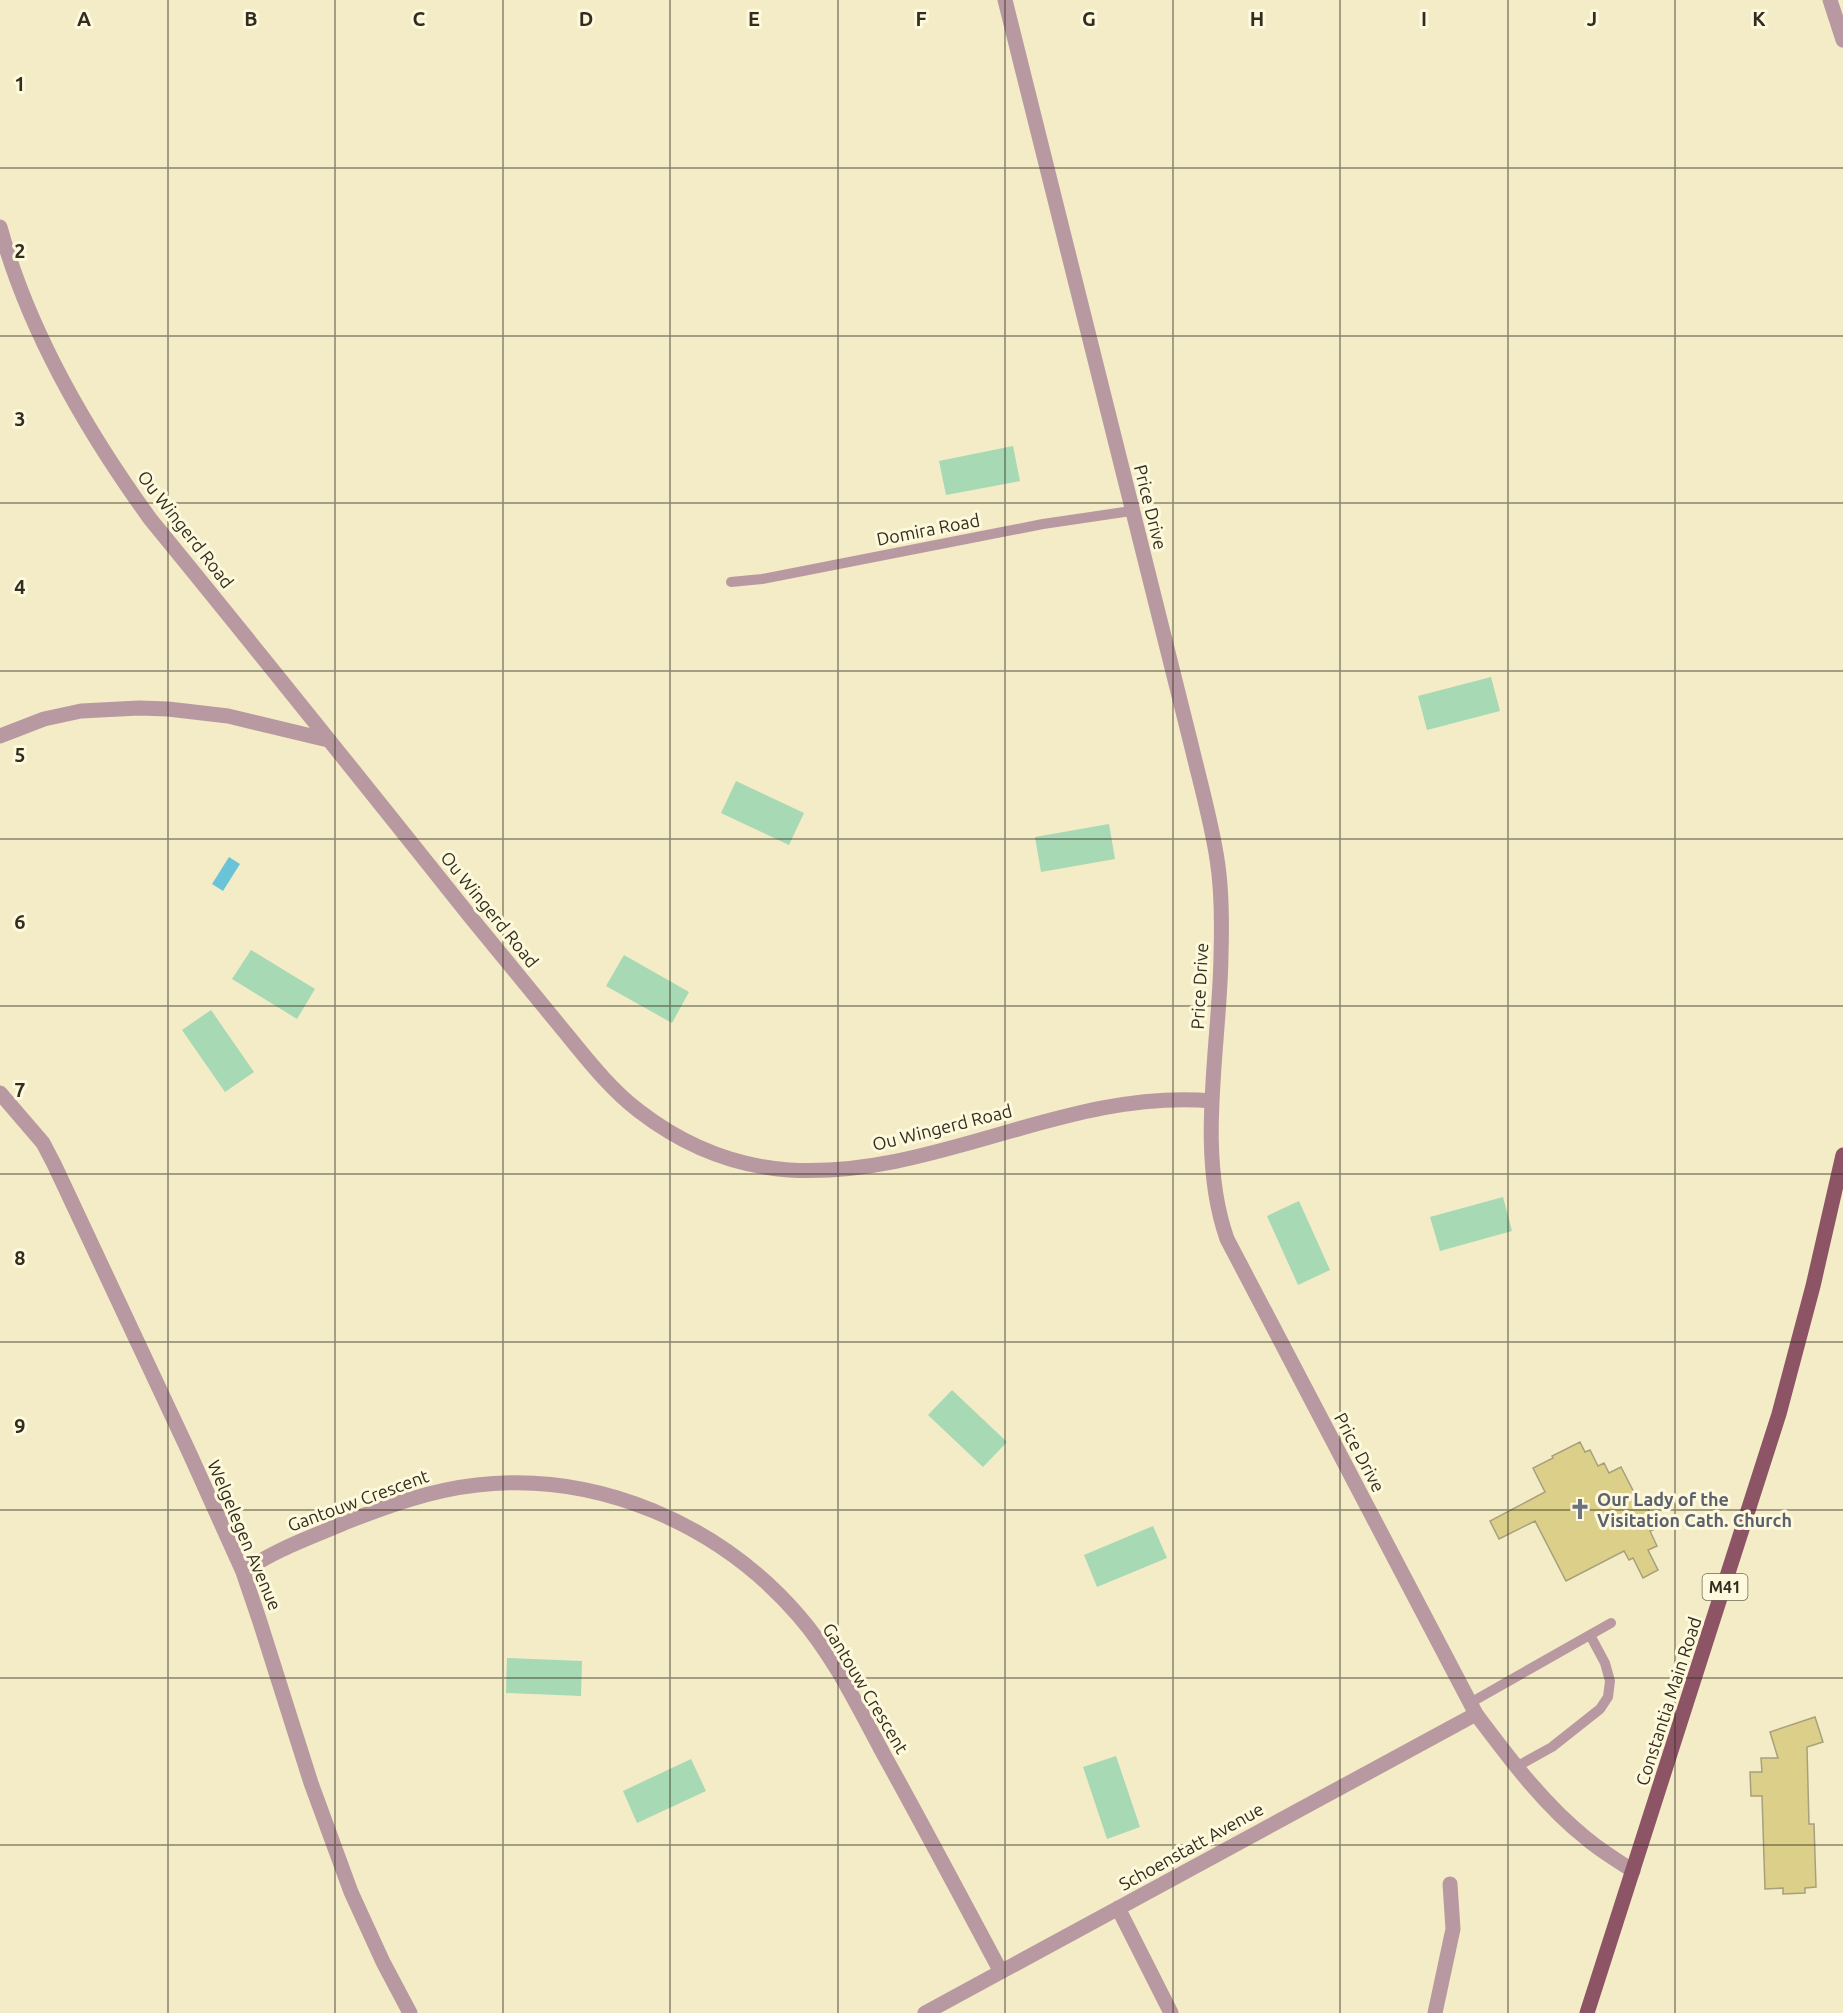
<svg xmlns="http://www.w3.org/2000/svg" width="1843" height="2013" viewBox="0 0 1843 2013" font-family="Ubuntu,sans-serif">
	<rect width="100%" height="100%" fill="#f3ecc7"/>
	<path fill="#a6d9b4" d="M1013,446L1020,481L946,495L939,461Z
		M1491,677L1500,711L1427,730L1418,696Z
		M736,781L804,813L789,845L721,813Z
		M1109,824L1115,859L1041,872L1035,837Z
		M251,950L315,989L297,1019L232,979Z
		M624,955L689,992L672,1023L606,986Z
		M211,1010L254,1072L225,1092L182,1030Z
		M1503,1197L1512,1231L1440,1251L1430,1217Z
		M1299,1201L1330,1270L1298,1285L1267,1216Z
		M952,1390L1007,1442L983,1467L928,1415Z
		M1153,1526L1167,1558L1097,1587L1084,1555Z
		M507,1658L582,1661L581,1696L506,1693Z
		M1116,1756L1140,1827L1107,1839L1083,1767Z
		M691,1759L706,1791L637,1823L623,1791Z"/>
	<path fill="#6ac4d7" d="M229,857L240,864L223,891L212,884Z"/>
	<path fill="#dccf89" stroke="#a6a07d" stroke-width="1.5" d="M1580,1442L1585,1452L1590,1450L1598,1466L1604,1463L1609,1473L1621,1467L1640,1504L1645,1502L1657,1528L1650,1531L1657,1546L1648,1550L1658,1570L1643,1578L1633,1558L1629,1560L1624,1551L1566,1581L1535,1521L1499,1539L1490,1521L1545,1492L1533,1468L1553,1458L1552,1456Z
		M1815,1717L1823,1742L1807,1747L1809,1824H1814L1816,1887L1805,1888V1893L1783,1894V1888L1765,1889L1762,1796H1751L1750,1772H1762L1761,1758H1778L1770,1732Z"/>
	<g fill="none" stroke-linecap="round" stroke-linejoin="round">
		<path stroke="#b999a1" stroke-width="10" d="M731,582L762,579L1043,524L1131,511
			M1470,1703L1611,1623
			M1516,1767L1552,1747L1600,1709L1608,1697L1610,1681L1605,1663L1590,1635"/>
		<path stroke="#b999a1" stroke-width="15" d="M1005,0L1191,744C1200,782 1211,820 1217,859C1222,890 1222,923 1221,955C1220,1046 1196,1151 1227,1239L1476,1714C1510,1759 1543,1804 1587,1839C1601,1851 1617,1860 1633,1871
			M1830,0L1843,40
			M0,227C29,333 87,432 151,520C260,653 366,786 473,920C503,957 534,994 564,1031C587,1059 610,1089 639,1111C683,1145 734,1166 789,1170C935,1179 1066,1088 1212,1101
			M0,736L44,719L81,711L139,708L168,709L228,716L328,740
			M0,1093L43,1143L54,1164L189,1452L243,1572L259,1619L311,1783L351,1892L383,1962L410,2013
			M243,1572C274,1550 309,1538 344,1523C387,1506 431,1490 477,1485C597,1471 719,1524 798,1615C834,1656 858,1707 884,1755C924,1827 962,1899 1001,1972
			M1118,1908L1171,2013
			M925,2013L1476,1714
			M1435,2013L1453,1929L1450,1884"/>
		<path stroke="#8c5464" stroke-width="15" d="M1587,2013L1779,1414L1813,1286L1843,1155"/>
	</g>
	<path fill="none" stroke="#312e20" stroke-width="1.5" stroke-opacity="0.55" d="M168,0V2013M335,0V2013M503,0V2013M670,0V2013M838,0V2013M1005,0V2013M1173,0V2013M1340,0V2013M1508,0V2013M1675,0V2013M0,168H1843M0,336H1843M0,503H1843M0,671H1843M0,839H1843M0,1006H1843M0,1174H1843M0,1342H1843M0,1510H1843M0,1678H1843M0,1845H1843"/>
	<defs>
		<symbol id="church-bare" viewBox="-9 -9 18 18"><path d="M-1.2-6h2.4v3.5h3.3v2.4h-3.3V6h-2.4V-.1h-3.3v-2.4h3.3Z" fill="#6b7280" stroke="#fef9dc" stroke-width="2.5" paint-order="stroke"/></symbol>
	</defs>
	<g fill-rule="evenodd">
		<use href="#church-bare" x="1565" y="1494" width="30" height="30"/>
	</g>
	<g text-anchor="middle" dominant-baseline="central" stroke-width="6" stroke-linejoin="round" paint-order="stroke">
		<rect fill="#fef9dc" stroke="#6e6b58" stroke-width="1.5" x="1702.5" y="1574" width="45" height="26" rx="4.5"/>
		<g font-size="16" font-weight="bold" fill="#312e20">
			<text x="1725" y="1587">M41</text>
		</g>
		<g font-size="18" fill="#312e20" stroke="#fef9dc">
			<text transform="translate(1151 507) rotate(76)">Price Drive</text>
			<text transform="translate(186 529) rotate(52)">Ou Wingerd Road</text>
			<text transform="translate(928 529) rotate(-11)">Domira Road</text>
			<text transform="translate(490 909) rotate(51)">Ou Wingerd Road</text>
			<text transform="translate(1199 986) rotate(-87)">Price Drive</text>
			<text transform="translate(942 1127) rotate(-14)">Ou Wingerd Road</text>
			<text transform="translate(1360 1452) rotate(62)">Price Drive</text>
			<text transform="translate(358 1500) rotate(-20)">Gantouw Crescent</text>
			<text transform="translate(245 1535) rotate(67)">Welgelegen Avenue</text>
			<text transform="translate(866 1688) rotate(59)">Gantouw Crescent</text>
			<text transform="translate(1668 1701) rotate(-72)">Constantia Main Road</text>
			<text transform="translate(1191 1846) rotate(-29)">Schoenstatt Avenue</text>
		</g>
		<g font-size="18" font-weight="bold" fill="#5b616d" stroke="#fef9dc" text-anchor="start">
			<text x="1597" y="1499">Our Lady of the<tspan x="1597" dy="21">Visitation Cath. Church</tspan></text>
		</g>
	</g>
	<g font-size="20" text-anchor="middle" font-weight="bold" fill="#312e20" stroke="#fef9dc" stroke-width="6" stroke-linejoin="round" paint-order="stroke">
		<text x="84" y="26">A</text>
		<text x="251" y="26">B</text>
		<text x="419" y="26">C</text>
		<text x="586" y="26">D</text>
		<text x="754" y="26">E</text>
		<text x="921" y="26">F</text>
		<text x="1089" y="26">G</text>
		<text x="1257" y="26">H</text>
		<text x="1424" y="26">I</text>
		<text x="1592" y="26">J</text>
		<text x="1759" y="26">K</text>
		<text x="20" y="91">1</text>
		<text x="20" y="258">2</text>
		<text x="20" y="426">3</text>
		<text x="20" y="594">4</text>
		<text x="20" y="762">5</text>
		<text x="20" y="929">6</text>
		<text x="20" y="1097">7</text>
		<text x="20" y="1265">8</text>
		<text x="20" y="1433">9</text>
	</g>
</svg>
